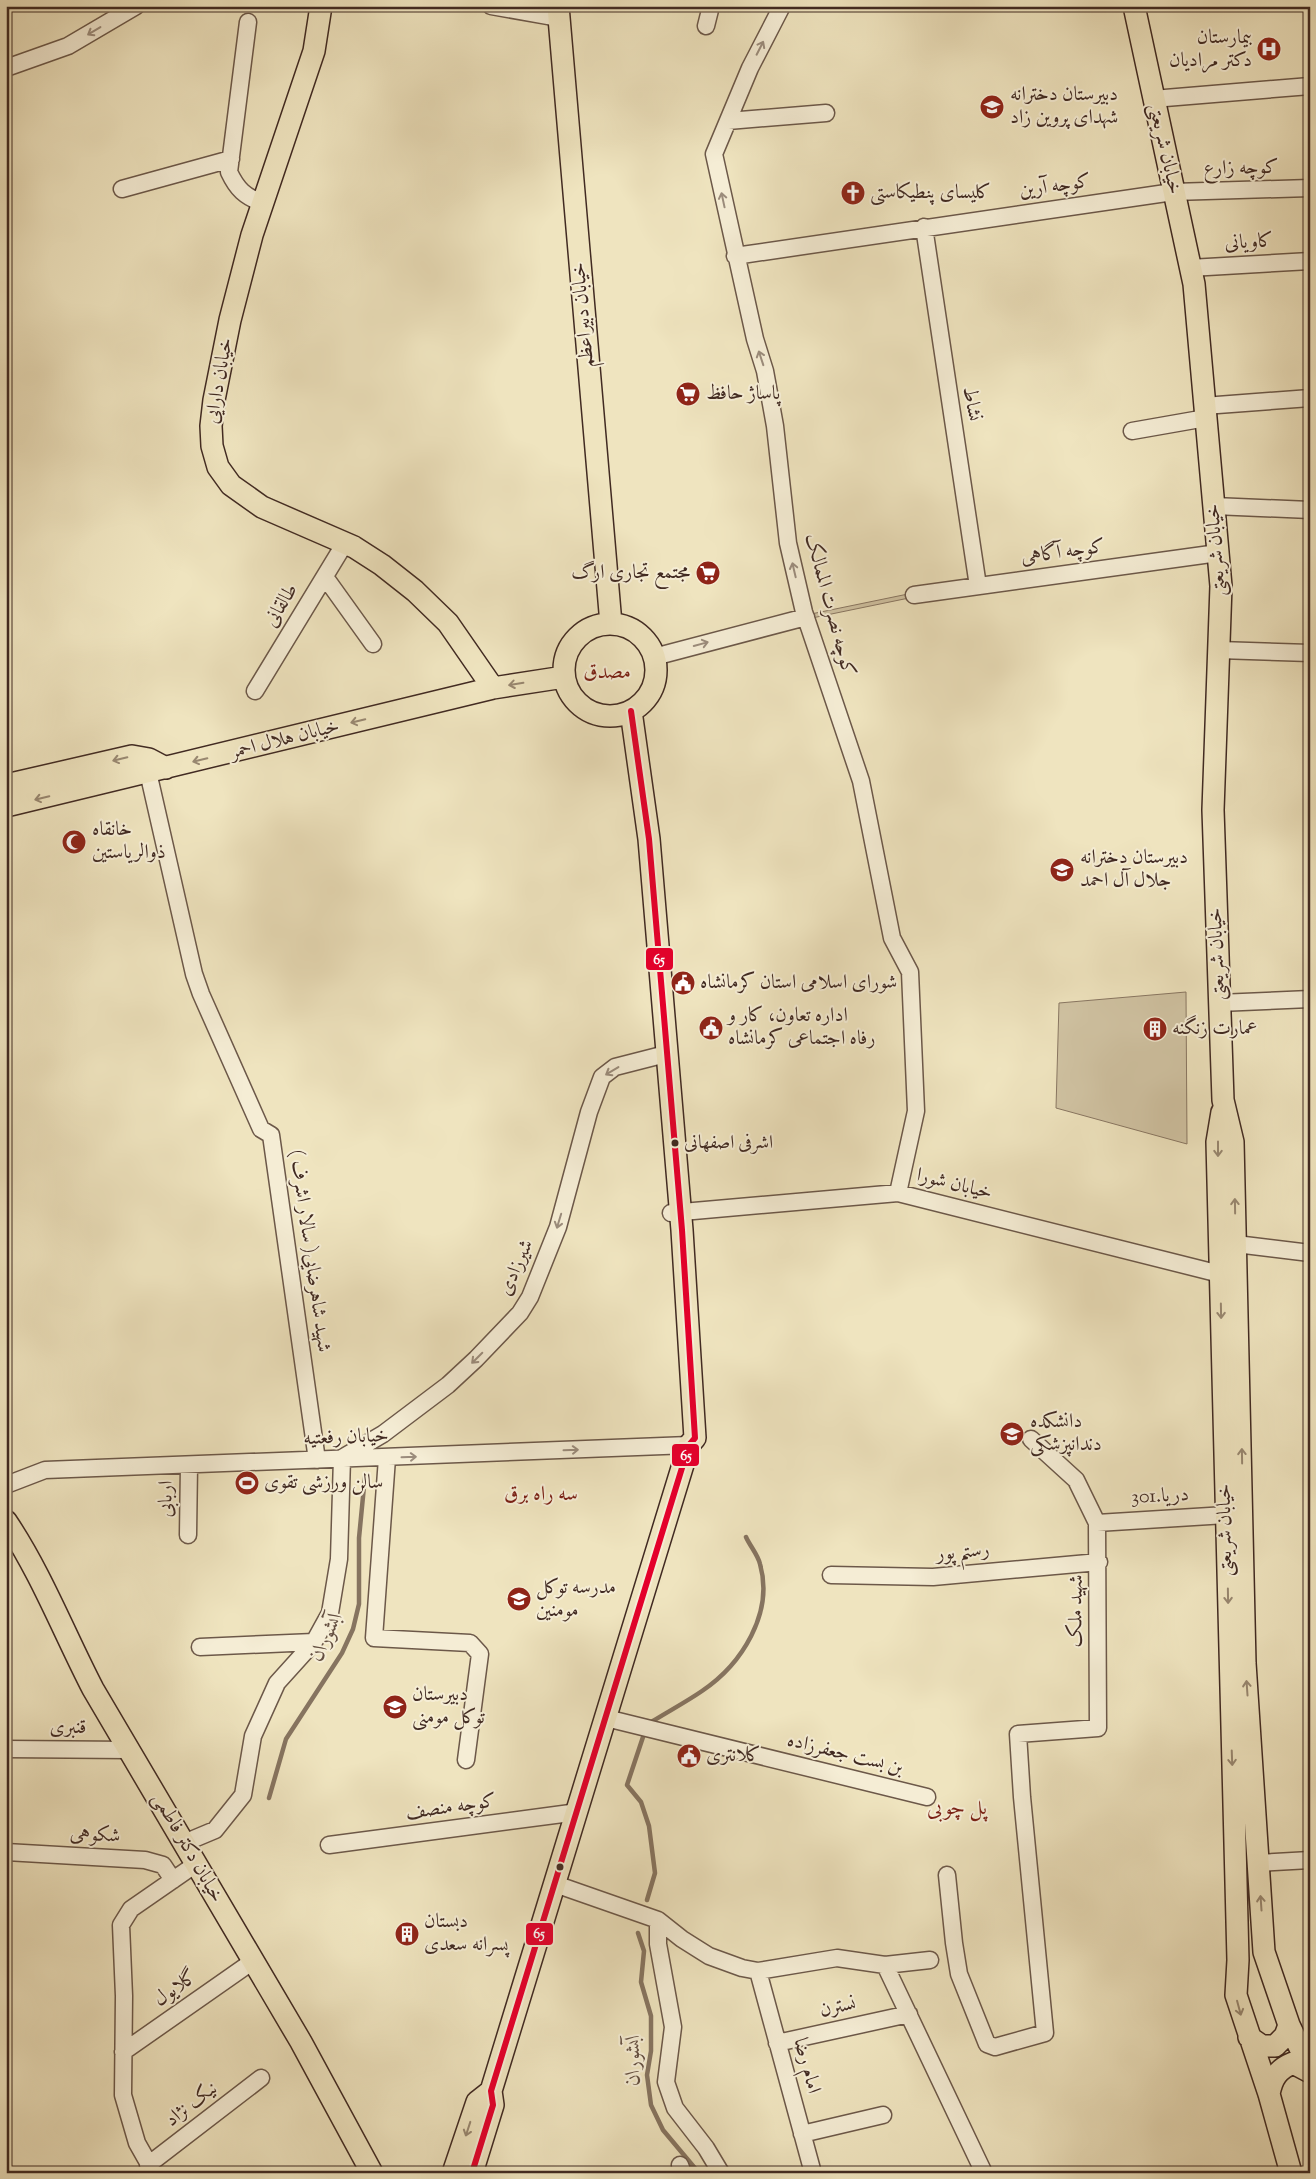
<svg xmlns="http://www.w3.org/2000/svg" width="1316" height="2179" viewBox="0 0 1316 2179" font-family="'Sorts Mill Goudy',Amiri,serif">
	<rect width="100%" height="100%" fill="#efe4bf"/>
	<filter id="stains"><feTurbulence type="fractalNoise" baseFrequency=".004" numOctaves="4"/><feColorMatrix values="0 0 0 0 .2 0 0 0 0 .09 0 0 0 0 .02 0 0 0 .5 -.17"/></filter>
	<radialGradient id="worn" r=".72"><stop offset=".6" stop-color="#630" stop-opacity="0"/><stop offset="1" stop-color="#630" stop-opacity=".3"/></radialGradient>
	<path fill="#d1c4a4" stroke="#897763" d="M908,594L909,598L812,618L811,614Z
		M1186,992L1187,1144L1056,1108L1059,1003Z"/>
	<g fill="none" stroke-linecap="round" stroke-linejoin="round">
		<path stroke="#867460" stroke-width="4.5" d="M653,1721C669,1711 686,1702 702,1691C742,1664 774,1613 760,1564C758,1555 750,1546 746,1537
			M643,1737L627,1785L641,1802L649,1826L655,1873L647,1900
			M269,1798L286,1739L342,1653L353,1629L359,1604V1538L365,1476
			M638,1933L644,1951L641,1982L651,2016V2051L647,2075L651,2105L663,2130L699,2173"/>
		<defs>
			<path id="minor" d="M491,6L559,18
				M782,6L750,68L714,154L755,339L765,371L775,426L788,543L804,612L861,781L892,938L910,972L916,1111L898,1193
				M248,22L229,172C237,189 245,197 263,203
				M706,26L711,6
				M6,68L68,46L136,6
				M1153,99L1310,86
				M728,121L826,113
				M122,189L231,159
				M924,227L978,586
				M735,256L1173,192L1310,188
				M1190,268L1310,261
				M1204,406L1310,398
				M1132,431L1206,418
				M1214,506L1310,510
				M325,577L373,644
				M914,595L1218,553
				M1219,650L1310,653
				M654,657L806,617
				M255,691L345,543
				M148,772L194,974L201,994L261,1129L271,1135L317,1460
				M1219,1003L1310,999
				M671,1213L898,1193L1220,1274
				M1236,1244L1310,1253
				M342,1458L383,1434L448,1385L476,1359L520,1313L530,1297L558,1227L589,1112L602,1077L615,1067L658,1056
				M387,1458L374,1638L470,1643L480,1654L466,1760
				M6,1485L45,1470L689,1445
				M1097,1523L1226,1515
				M188,1535L189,1465
				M831,1575L933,1577L1099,1562
				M200,1647L314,1642L330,1613L339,1559L342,1458
				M606,1718L927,1797
				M6,1749L130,1750
				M184,1843L215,1830L243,1795L253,1736L277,1683L314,1642
				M329,1845L578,1812
				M6,1852L145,1860L163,1865L173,1880
				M1258,1863L1310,1860
				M947,1875L954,1943L959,1974L987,2044L995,2047L1045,2033L1022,1797L1018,1734L1098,1728L1097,1523L1076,1480L1031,1439
				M555,1884L658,1920L682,1939L709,1956L742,1968L758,1971L837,1958L885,1965L930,1960
				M658,1920V1944L673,2027L666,2082L675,2108L706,2148L721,2173
				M885,1965L984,2173
				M758,1971L813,2173
				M777,2043L909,2014
				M123,2052L253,1961
				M802,2134L883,2115
				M148,2165L261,2078
				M680,2165L683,2173
				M154,2173L137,2143L123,2095L124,1996L121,1925L131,1909L196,1864"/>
			<path id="major" d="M321,6L314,51L252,235L230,320L214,400L211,426L212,446L218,467L231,485L262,507L354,547L382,565L415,591L448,623L493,688
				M558,6L611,624
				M1134,6L1194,284L1221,586L1213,810L1223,1100L1233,1142L1245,1663L1264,1952L1289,2025L1310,2069
				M564 670a46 46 0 1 1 92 0a46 46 0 1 1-92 0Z
				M6,785L132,756L149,759L166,768
				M6,806L493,688L564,677
				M1222,1112L1217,1142L1238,1960L1236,1995L1269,2094L1291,2173
				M6,1521C41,1573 64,1633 93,1689L301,2042L372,2173
				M1249,2037L1262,2046H1275L1285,2036L1289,2025
				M1269,2094C1272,2078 1278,2069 1293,2063L1310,2072
				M453,2173L477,2102L491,2091
				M472,2173L493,2105L491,2091L689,1445L695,1438L682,1230L649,839L631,711"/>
		</defs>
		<use href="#minor" stroke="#6c5849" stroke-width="19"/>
		<use href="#major" stroke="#412a22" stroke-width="24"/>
		<use href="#minor" stroke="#f5edd5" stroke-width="16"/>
		<use href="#major" stroke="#efe4bf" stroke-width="21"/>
		<defs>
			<path id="bus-1" d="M472,2173L493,2105L491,2091L689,1445L695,1438L682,1230L649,839L631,711"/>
		</defs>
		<use href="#bus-1" stroke="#f5edd5" stroke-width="10"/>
		<use href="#bus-1" stroke="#e4002b" stroke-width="6"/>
	</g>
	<defs><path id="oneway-shaft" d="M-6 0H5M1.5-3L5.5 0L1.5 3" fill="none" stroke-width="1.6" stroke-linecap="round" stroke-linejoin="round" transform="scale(1.25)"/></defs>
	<g stroke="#9b8c7c">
		<use href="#oneway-shaft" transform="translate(94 31) rotate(149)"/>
		<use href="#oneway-shaft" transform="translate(760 48) rotate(-63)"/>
		<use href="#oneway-shaft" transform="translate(723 200) rotate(-102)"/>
		<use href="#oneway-shaft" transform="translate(761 358) rotate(-108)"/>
		<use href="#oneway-shaft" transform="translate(794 570) rotate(-103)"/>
		<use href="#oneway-shaft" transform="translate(701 644) rotate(-15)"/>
		<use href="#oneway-shaft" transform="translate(612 1071) rotate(149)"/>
		<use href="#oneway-shaft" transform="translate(559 1221) rotate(107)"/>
		<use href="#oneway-shaft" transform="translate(477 1358) rotate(135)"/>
		<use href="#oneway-shaft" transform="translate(571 1450) rotate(-2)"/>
		<use href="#oneway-shaft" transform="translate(409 1457) rotate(-2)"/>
	</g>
	<g stroke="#988770">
		<use href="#oneway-shaft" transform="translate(516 684) rotate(171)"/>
		<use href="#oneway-shaft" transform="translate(358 721) rotate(166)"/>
		<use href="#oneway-shaft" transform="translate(120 759) rotate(167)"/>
		<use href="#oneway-shaft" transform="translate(200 760) rotate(167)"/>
		<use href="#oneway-shaft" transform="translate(42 798) rotate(167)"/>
		<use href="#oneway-shaft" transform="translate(1218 1149) rotate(90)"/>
		<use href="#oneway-shaft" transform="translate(1235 1206) rotate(-91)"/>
		<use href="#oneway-shaft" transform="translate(1221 1311) rotate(89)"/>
		<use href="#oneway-shaft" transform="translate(1242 1456) rotate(-91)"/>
		<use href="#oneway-shaft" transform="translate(1228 1596) rotate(89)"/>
		<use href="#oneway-shaft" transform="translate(1247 1688) rotate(-94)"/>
		<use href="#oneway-shaft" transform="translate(1232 1758) rotate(88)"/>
		<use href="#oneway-shaft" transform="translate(1261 1903) rotate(-94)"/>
		<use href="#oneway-shaft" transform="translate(1239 2008) rotate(75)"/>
		<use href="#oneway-shaft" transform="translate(468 2129) rotate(108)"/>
	</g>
	<defs>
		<symbol id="hospital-disc" viewBox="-11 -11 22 22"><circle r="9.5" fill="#8f2418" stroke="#f5edd5"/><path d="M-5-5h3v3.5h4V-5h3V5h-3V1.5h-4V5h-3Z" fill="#fff"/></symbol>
		<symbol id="school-disc" viewBox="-11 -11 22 22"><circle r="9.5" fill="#8f2418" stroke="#f5edd5"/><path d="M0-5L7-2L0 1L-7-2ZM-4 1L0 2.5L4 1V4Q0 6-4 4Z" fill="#fff"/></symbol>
		<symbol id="church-disc" viewBox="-11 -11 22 22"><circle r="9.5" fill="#8f2418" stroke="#f5edd5"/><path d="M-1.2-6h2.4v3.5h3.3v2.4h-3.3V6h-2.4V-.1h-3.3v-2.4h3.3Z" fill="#fff"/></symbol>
		<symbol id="supermarket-disc" viewBox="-11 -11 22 22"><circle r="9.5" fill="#8f2418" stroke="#f5edd5"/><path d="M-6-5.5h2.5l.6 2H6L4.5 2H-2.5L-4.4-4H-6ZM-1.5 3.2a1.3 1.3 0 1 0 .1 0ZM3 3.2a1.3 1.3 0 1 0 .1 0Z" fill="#fff"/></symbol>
		<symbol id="mosque-disc" viewBox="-11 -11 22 22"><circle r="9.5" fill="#8f2418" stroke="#f5edd5"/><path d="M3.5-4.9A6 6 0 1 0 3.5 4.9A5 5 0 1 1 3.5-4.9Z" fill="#fff"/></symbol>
		<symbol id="civic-disc" viewBox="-11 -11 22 22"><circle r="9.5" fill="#8f2418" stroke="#f5edd5"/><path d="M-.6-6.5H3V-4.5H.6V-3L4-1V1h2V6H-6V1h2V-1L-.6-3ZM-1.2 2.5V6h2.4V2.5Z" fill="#fff"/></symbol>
		<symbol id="building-disc" viewBox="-11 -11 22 22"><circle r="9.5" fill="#8f2418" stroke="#f5edd5"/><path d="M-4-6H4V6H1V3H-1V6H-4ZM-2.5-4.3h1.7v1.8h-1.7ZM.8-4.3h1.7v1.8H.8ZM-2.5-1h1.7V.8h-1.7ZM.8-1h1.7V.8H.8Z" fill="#fff"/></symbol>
		<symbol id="university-disc" viewBox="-11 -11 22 22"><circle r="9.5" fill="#8f2418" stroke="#f5edd5"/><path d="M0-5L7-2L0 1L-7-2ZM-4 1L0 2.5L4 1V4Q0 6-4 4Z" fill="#fff"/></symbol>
		<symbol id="stadium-disc" viewBox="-11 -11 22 22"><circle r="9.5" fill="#8f2418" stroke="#f5edd5"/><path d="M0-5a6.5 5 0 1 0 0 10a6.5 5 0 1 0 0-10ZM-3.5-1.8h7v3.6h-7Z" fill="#fff"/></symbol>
	</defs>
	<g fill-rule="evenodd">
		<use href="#hospital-disc" x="1255" y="35" width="28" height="28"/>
		<use href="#school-disc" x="978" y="93" width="28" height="28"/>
		<use href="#church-disc" x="839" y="179" width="28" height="28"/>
		<use href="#supermarket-disc" x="674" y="380" width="28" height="28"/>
		<use href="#supermarket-disc" x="694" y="559" width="28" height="28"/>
		<use href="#mosque-disc" x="60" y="828" width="28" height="28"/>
		<use href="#school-disc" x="1048" y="856" width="28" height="28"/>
		<use href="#civic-disc" x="669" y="969" width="28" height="28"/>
		<use href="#civic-disc" x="697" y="1014" width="28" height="28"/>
		<use href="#building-disc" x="1141" y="1015" width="28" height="28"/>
		<use href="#university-disc" x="998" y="1420" width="28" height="28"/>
		<use href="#stadium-disc" x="233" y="1469" width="28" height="28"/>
		<use href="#school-disc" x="505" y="1585" width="28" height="28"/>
		<use href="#school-disc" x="381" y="1693" width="28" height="28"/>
		<use href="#civic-disc" x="675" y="1742" width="28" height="28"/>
		<use href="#building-disc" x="393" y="1920" width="28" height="28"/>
	</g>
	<g fill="#412a22" stroke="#f5edd5" stroke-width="2">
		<circle cx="675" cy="1143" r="4.5"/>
		<circle cx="560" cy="1867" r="4.5"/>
	</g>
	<g text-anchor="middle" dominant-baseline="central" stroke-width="4" stroke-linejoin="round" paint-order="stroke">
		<g font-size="19" fill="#412a22" stroke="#f5edd5" text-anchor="start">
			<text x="684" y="1143">اشرفی اصفهانی</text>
		</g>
		<g font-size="20" fill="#412a22" stroke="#f5edd5" text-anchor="start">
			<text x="1252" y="38" text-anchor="end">بیمارستان<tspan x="1252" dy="23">دکتر مرادیان</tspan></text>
			<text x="1010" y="95">دبیرستان دخترانه<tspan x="1010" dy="23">شهدای پروین زاد</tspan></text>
			<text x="870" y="193">کلیسای پنطیکاستی</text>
			<text x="706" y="394">پاساژ حافظ</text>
			<text x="690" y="573" text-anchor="end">مجتمع تجاری ارگ</text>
			<text x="92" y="830">خانقاه<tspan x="92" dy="23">ذوالریاستین</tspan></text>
			<text x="1080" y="858">دبیرستان دخترانه<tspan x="1080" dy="23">جلال آل احمد</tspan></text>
			<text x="700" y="983">شورای اسلامی استان کرمانشاه</text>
			<text x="728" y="1016">اداره تعاون، کار و<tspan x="728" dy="23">رفاه اجتماعی کرمانشاه</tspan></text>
			<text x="1172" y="1029">عمارت زنگنه</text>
			<text x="1030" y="1422">دانشکده<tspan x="1030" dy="23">دندانپزشکی</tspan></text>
			<text x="264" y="1483">سالن ورزشی تقوی</text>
			<text x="536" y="1588">مدرسه توکل<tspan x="536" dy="23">مومنین</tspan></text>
			<text x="412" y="1695">دبیرستان<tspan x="412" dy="23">توکل مومنی</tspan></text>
			<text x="706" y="1756">کلانتری</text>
			<text x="424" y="1922">دبستان<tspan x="424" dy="23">پسرانه سعدی</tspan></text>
		</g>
		<g font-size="20" fill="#412a22" stroke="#f5edd5">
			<text transform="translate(1164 149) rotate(77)">خیابان شریعتی</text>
			<text transform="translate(1241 169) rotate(-1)">کوچه زارع</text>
			<text transform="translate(1055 187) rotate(-8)">کوچه آرین</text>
			<text transform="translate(1249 243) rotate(-3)">کاویانی</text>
			<text transform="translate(584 315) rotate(-95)">خیابان دبیراعظم</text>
			<text transform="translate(220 381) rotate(-80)">خیابان دارایی</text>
			<text transform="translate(971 404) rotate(81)">نشاط</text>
			<text transform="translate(1217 550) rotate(-94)">خیابان شریعتی</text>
			<text transform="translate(1063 553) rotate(-8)">کوچه آگاهی</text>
			<text transform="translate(829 605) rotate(75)">کوچه نصرت الممالک</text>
			<text transform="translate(282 606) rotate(-59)">طالقانی</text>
			<text transform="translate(285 740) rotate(-14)">خیابان هلال احمر</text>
			<text transform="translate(1218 954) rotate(-92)">خیابان شریعتی</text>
			<text transform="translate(954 1185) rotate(14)">خیابان شورا</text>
			<text transform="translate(309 1251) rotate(82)">شهید شاهرضایی( سالار اشرف )</text>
			<text transform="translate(517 1268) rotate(-66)">شیرزادی</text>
			<text transform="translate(346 1438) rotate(-2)">خیابان رفعتیه</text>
			<text transform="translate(1160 1497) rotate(-3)">301.دریا</text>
			<text transform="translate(167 1499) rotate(-89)">اربابی</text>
			<text transform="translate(1226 1530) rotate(-91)">خیابان شریعتی</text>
			<text transform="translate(963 1553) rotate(-5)">رستم پور</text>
			<text transform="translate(1077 1611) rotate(-89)">شهید ملک</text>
			<text x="68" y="1728">قنبری</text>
			<text transform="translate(845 1755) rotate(14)">بن بست جعفرزاده</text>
			<text transform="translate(451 1808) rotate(-8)">کوچه منصف</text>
			<text transform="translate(95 1836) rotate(3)">شکوهی</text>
			<text transform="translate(187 1848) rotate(60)">خیابان دکتر فاطمی</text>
			<text transform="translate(176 1989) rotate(-35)">گلایول</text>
			<text transform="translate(838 2008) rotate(-12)">نسترن</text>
			<text transform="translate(806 2066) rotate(75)">امام رضا</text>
			<text transform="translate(192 2105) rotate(-38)">نیک نژاد</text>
		</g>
		<g font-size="21" fill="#7a1f14" stroke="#f5edd5">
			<text x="607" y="673">مصدق</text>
			<text x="541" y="1495">سه راه برق</text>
			<text x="957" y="1809">پل چوبی</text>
		</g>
		<g font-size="21" font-style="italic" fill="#644f41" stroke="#f5edd5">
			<text transform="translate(327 1637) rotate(-65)">آبشوران</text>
			<text transform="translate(634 2060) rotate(-90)">آبشوران</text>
		</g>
	</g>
	<g stroke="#f5edd5" stroke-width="2">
		<rect x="645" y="947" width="29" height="24" rx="5" fill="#e4002b"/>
		<rect x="671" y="1443" width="29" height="24" rx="5" fill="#e4002b"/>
		<rect x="525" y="1922" width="29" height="24" rx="5" fill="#e4002b"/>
	</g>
	<g font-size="14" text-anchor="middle" font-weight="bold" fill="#fff">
		<text x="659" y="964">65</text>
		<text x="686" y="1460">65</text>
		<text x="539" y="1938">65</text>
	</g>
	<rect width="1316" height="2179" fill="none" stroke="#efe4bf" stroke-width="25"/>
	<rect x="8" y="8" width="1301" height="2164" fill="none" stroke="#412a22" stroke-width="2.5"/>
	<rect x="12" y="12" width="1291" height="2154" fill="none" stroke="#412a22"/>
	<rect width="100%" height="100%" filter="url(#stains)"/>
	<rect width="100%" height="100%" fill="url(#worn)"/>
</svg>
